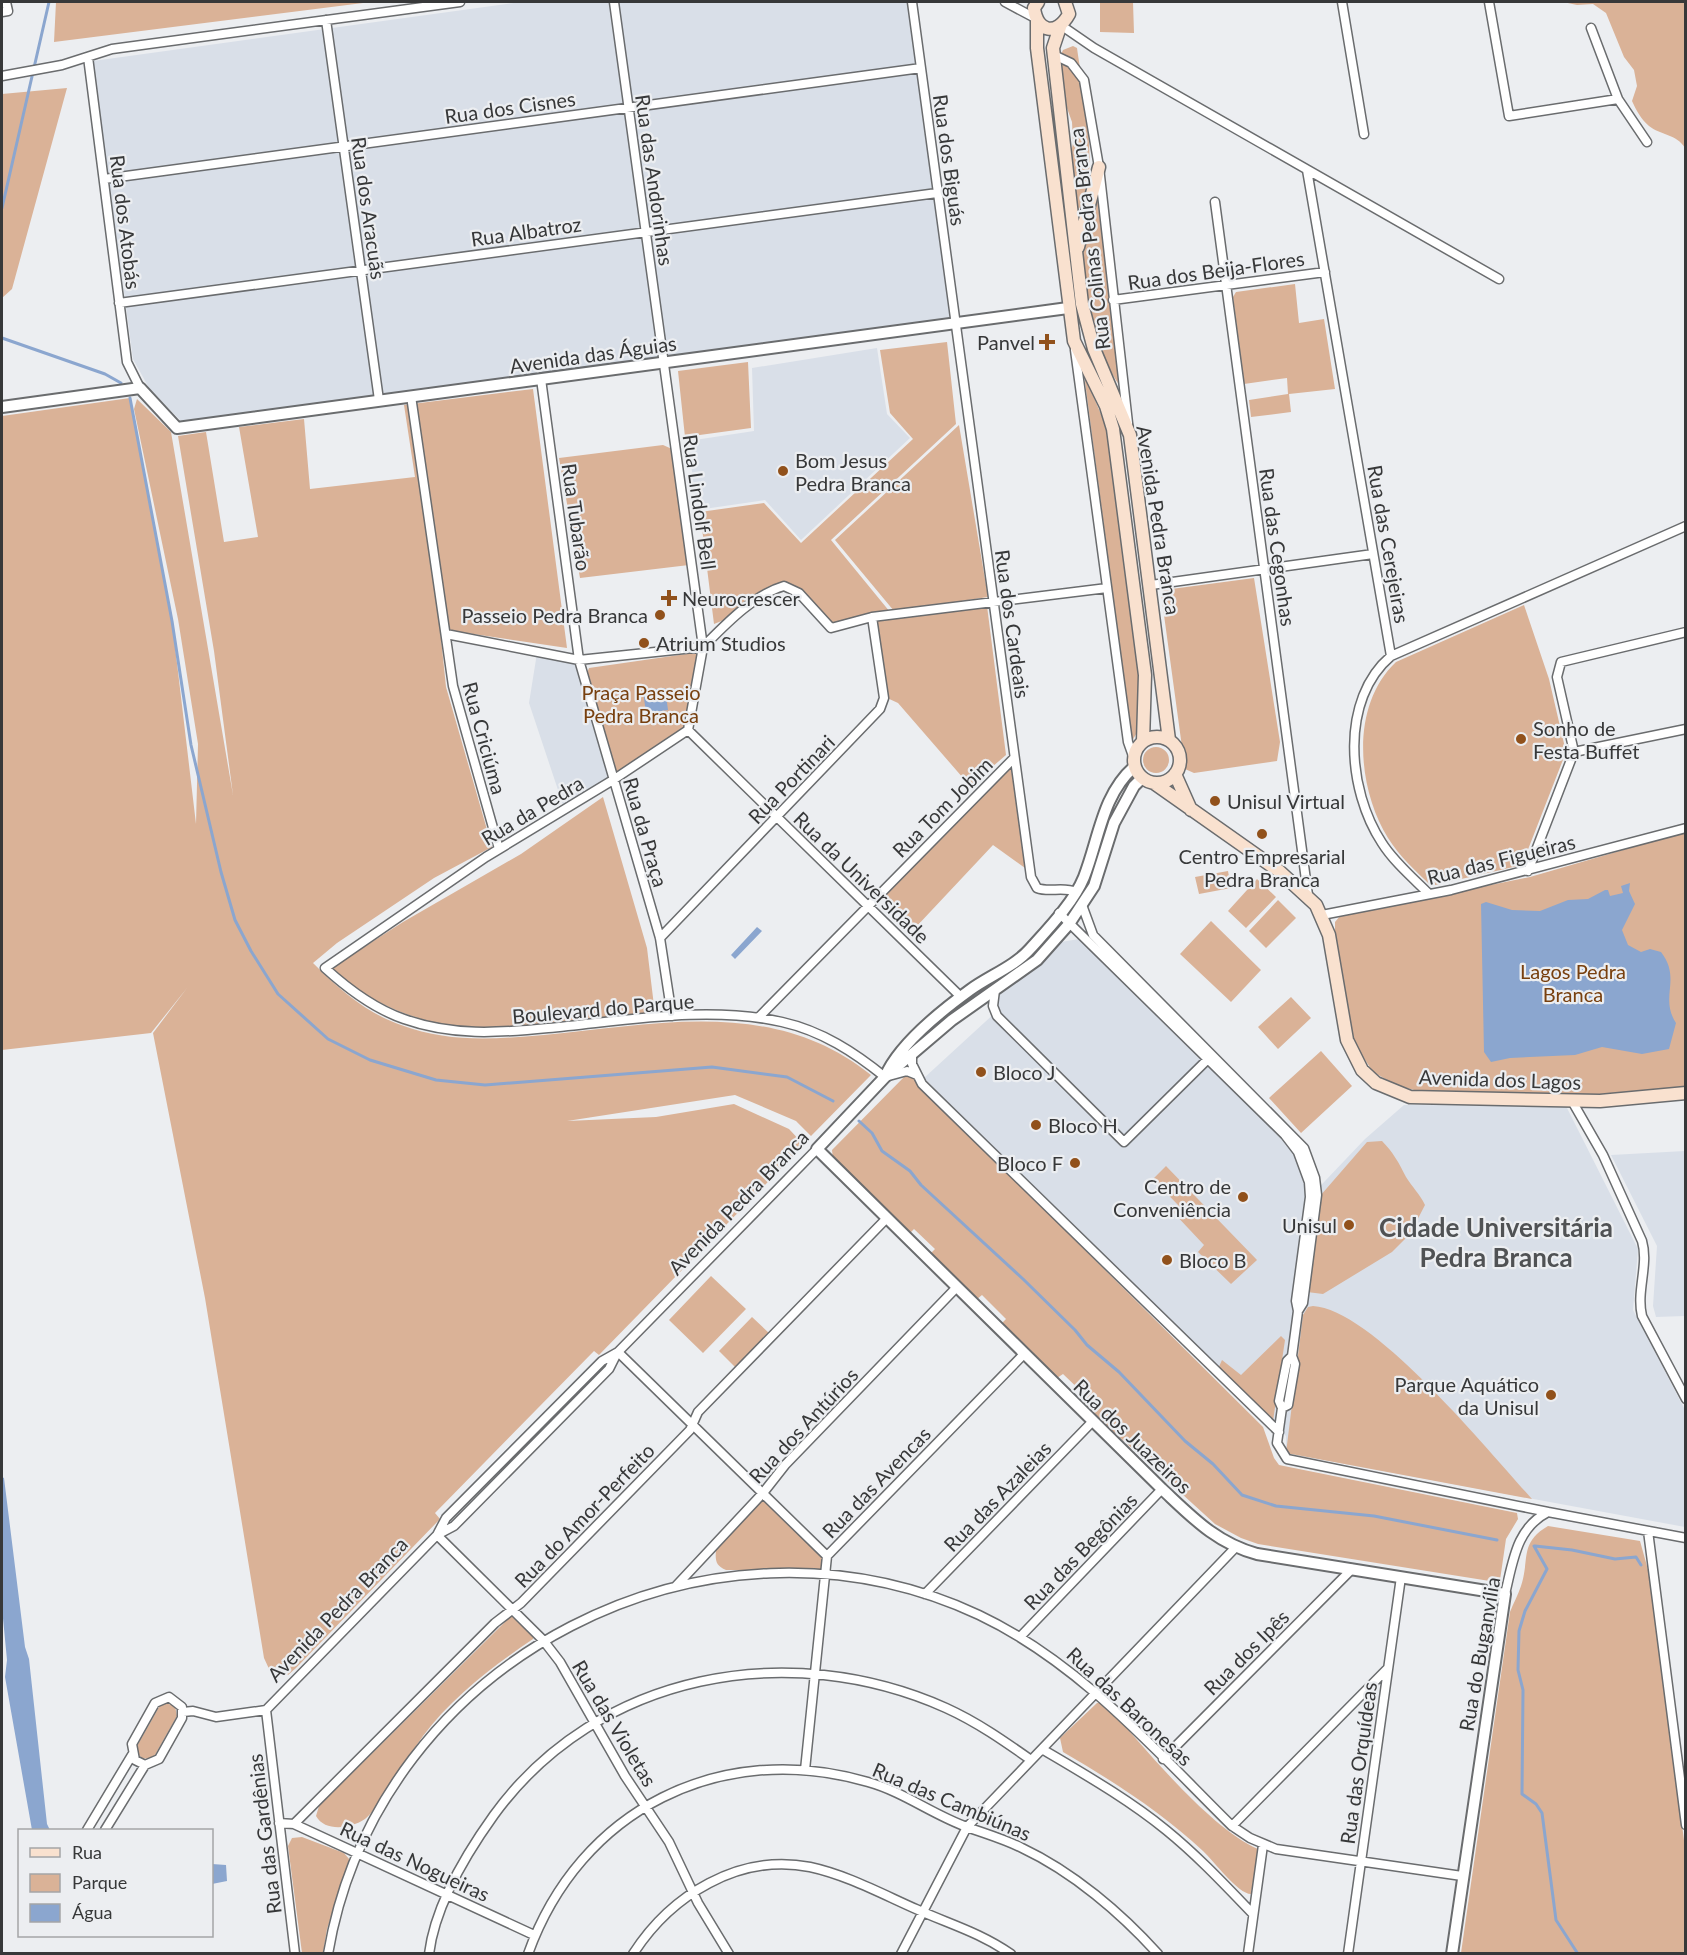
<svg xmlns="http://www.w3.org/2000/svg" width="1687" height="1955" viewBox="0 0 1687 1955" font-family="Lato,sans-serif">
	<rect width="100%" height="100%" fill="#eceef1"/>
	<path fill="#d9dfe8" d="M521,2H907L950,320L181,421L149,388L133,359L93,61Z
		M877,348L887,414L910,438L801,540L765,500L697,510L688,441L754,431L752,368Z
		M537,653L578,661L611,780L564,808L529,703Z
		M1079,939L1284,1138L1295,1152L1306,1182V1201L1365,1139L1404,1105L1566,1106L1638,1249L1633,1310L1685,1410V1527L1286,1453V1436L924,1078L997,1011L996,996L1035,970L1061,942Z
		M1685,1151V1316L1656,1317L1653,1306L1657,1246L1611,1155Z"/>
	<path fill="#dab297" d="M56,2H371L54,42Z
		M1100,2H1133L1134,33L1100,32Z
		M1563,2H1685V148C1677,134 1660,135 1649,126C1641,119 1636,110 1632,101L1637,86L1634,70L1624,57L1606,13L1593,4L1577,5Z
		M1073,46L1077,48C1082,85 1102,181 1078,210L1070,158L1073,143L1072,122L1063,97L1060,57L1063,50Z
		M67,88L12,289L2,298V94Z
		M1097,197L1121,388C1094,347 1081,300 1082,251C1082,234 1092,214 1097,197Z
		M1295,284L1299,323L1324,319L1335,389L1289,394L1291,412L1251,417L1249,400L1288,394L1287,378L1244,384L1233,297L1236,292Z
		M947,342L956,424L831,540L890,612L850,618L832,625L795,587L783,584L729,618L714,624L700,512L764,503L801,543L913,439L890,413L880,350Z
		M748,362L751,428L685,437L678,371Z
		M1084,374L1108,431L1143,695L1142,724L1132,741Z
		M533,389L567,648L440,629L446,687L492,847L434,878L337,943L313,963C339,989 366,1013 401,1025C449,1043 495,1039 544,1035C658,1024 774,997 871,1075L811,1136L796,1121L735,1095L567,1121L656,1117L734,1104L789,1129L804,1145L599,1355L594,1351L435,1513L440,1519L296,1668L288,1675L277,1676L270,1671L264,1658L205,1298L153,1033L187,988L151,1033L2,1050V416L130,398L172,621L196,824L198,744L178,619L134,409L137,399L171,432L233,795L214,651L178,436L206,432L224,542L258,537L239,427L304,419L310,489L415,477L404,405Z
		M959,425L988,597L894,611L835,540Z
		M663,445L672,449L689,565L580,578L559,458Z
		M1254,578L1280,742L1277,761L1194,773L1185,769L1161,593L1164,590Z
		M1524,605L1549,679L1566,752L1522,865L1431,886C1416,871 1399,856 1388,838C1357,788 1350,705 1396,662Z
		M987,606L1006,755L970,786L898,703L885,697L874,619Z
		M693,653L698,654L684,728L616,775L587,673L589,668Z
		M1143 760a13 13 0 1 1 26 0a13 13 0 1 1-26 0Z
		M1011,767L1025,868L993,845L916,927L883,895Z
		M603,797L647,948L655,1014C533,1026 433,1056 330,969L403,922L521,854Z
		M1685,832V1087L1578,1096L1414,1090L1396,1085L1373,1072L1352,1040L1335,932V922L1340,916L1530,877Z
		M1228,871L1231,888L1199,894L1195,877Z
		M1257,879L1276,897L1246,928L1228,911Z
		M1278,900L1296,918L1266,948L1249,931Z
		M1211,921L1261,970L1231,1002L1180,954Z
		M1291,997L1311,1018L1278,1049L1258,1027Z
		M1321,1051L1352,1086L1301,1133L1269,1098Z
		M907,1074H913L920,1086L1263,1427L1274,1458L1279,1465L1517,1513L1518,1519L1506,1539L1500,1580L1496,1582L1258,1544L1241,1538L1215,1524L1082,1403L1087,1397L1063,1374L1057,1378L1001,1324L1006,1319L982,1295L976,1300L929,1255L935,1249L914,1229L908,1235L833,1159L832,1150Z
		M1382,1141C1393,1152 1399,1163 1406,1177C1412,1187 1420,1194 1425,1205L1410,1234L1392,1252L1323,1294L1307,1292L1320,1196L1367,1142Z
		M1166,1166L1257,1260L1231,1284L1198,1252L1204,1245L1173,1212L1178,1205L1153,1179Z
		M711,1276L746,1309L703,1353L669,1320Z
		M1313,1306C1373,1309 1490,1453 1532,1499L1286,1453L1303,1315L1308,1307Z
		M752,1317L770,1334L736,1368L719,1351Z
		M1281,1336L1285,1340L1273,1421L1218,1369L1222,1360L1241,1375Z
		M763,1500L822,1558L821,1570H726C716,1566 715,1561 716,1550Z
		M1548,1526L1640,1541L1650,1577L1685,1848V1953H1461L1510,1612C1513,1604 1518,1595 1521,1586C1530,1559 1519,1543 1548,1526Z
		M513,1614L534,1636L533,1639C493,1666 452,1697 423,1736C409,1755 380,1807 365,1819C350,1829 325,1832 316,1816L319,1806Z
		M165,1703L175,1706L177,1716L155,1755L149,1759L142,1758L137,1753V1746L159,1707Z
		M1097,1703H1105C1142,1745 1209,1828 1258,1849L1251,1894C1238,1894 1214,1861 1203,1851C1161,1812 1113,1781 1063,1752L1060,1738Z
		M302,1837L344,1853L350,1860L327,1929L323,1953H302L288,1846L292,1838Z"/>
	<path fill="#8ba6cf" d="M665,688L668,710L646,713L643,691Z
		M1630,883L1629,891L1635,904L1622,930L1628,945L1641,952L1650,949L1661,952C1682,979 1659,997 1676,1023L1669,1049L1642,1054L1602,1047L1575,1055L1510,1058L1491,1062L1484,1052L1481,904L1486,902L1512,910L1540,911L1568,900L1588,899L1605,890H1608L1610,896L1623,893L1621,886Z
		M757,927L762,931L735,959L731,955Z
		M2,1477L4,1478L25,1647L29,1659L47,1824L50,1830H32L5,1677L7,1660L2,1608Z
		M212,1864L226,1865L227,1881L212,1884Z"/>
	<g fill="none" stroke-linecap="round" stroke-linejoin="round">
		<path stroke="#8ba6cf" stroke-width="3" d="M2,208L49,2
			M2,338L105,374L121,383
			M130,398L172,621L191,745L221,872L235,920L251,951L278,994L328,1039L370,1060L436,1080L485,1085L712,1067L787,1077L833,1101
			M859,1121L872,1133L882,1151L910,1171L921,1185L1023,1279L1075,1330L1087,1345L1119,1372L1185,1441L1213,1464L1242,1495L1276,1506L1374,1516L1497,1540
			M1534,1546L1547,1569L1525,1611L1519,1631L1518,1670L1523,1690L1522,1794L1536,1804L1542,1813L1556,1920L1578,1954
			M1535,1546L1572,1550L1615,1559L1636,1557L1641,1565"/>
		<defs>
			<path id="minor" d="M614,2L703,647L688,730L613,780L486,857L325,968C348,989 375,1009 404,1019C452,1036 498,1033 548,1028C624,1021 707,1005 782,1022C822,1031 854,1052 885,1077L907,1071L917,1075
				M912,2L1031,877L1037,888C1050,893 1062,886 1076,892
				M1005,2L1035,18
				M1342,2L1364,134
				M1489,2L1509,116L1618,99L1647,142
				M2,12L8,11L6,2
				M326,20L379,400
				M1062,26L1094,48L1499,279
				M1591,28L1618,99
				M1054,55L1071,63L1084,80L1099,167L1128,423
				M88,57L127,362L140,388
				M2,76L62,65L112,49L460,2
				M1307,170L1391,656C1340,699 1347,790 1382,843C1394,862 1413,878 1429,894
				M104,179L921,68
				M1215,202L1308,895
				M1113,300L1325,272
				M119,303L937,193
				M1075,350L1128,742L1134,759
				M541,379L579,660L660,938L672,1016
				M411,396L453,686L499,849
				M1151,585L1373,554
				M446,634L579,660L703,647
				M703,647C725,625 753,595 784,586L799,593L831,628L872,617L1107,588
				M1391,656L1686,526
				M688,730L961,997
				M1574,752L1686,729
				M1528,871L1574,752L1557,677L1561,662L1686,632
				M1082,905L1093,935L1304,1148L1315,1178L1317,1195L1303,1303L1298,1311
				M1059,913L1285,1135L1298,1152L1309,1182L1310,1197L1296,1301L1298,1311L1292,1356L1295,1364L1288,1405L1282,1408
				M1322,915L1451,890L1686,828
				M660,938L880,709L884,698L872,617
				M995,990L993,1006L997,1016L1124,1142L1208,1059
				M759,1017L1014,758
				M912,1056V1064L922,1084L1279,1432
				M1572,1101L1603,1155L1642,1241C1649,1265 1636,1291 1642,1316L1686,1399
				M618,1352L827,1556
				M1292,1356L1287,1361L1279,1401L1282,1408L1277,1443L1287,1459L1548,1512
				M1648,1531L1686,1825
				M437,1535L446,1518L602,1361L618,1352L817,1149
				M437,1535L543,1640L560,1662L625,1776L669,1842L698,1903L729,1954
				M676,1586L763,1493L785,1465L956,1288
				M925,1594L1093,1421
				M1505,1594C1513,1562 1516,1528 1548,1512L1686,1538
				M1021,1636L1162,1489
				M169,1697L182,1707V1718L159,1759L145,1765L135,1760L132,1744L155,1703Z
				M266,1710L437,1535L454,1526L609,1369L617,1353
				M266,1710L295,1954
				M183,1712L193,1711L216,1717L266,1710
				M1042,1749C1084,1774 1128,1799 1166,1830C1198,1856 1225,1885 1253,1914
				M1163,1759L1352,1569
				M805,1770L827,1556L1024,1354
				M279,1823L294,1824L534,1935
				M294,1824L495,1623L521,1603L690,1430L698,1412L886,1219
				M1232,1826L1388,1668
				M87,1830L132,1755
				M105,1830L145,1765
				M328,1954C378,1658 709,1489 979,1615C1080,1663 1154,1749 1232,1826L1250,1838L1276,1849L1462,1876
				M429,1954C435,1905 466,1854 494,1815C598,1672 789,1638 946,1708C977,1722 1004,1741 1031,1760
				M528,1954C580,1809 721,1739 868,1782C904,1792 933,1815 967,1827C986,1834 1004,1839 1022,1848C1073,1872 1121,1913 1158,1954
				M633,1954C671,1895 739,1853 810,1867C847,1875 882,1894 916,1909C949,1924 979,1932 1011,1954
				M901,1954L967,1827L1235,1548
				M1248,1954L1263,1845
				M1348,1954L1401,1577"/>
			<path id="tertiary" d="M2,407L140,388L177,428L1068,308
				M1142,778L1134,786L1114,823L1094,886L1069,924L1037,960L952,1020L885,1077L817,1149L1162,1489C1192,1517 1216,1543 1257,1554L1505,1594L1452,1954
				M885,1077C898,1046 941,1011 970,990C989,976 1014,967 1030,949C1048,929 1074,902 1084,877C1099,839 1102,795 1134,767"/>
			<path id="secondary" d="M1038,2L1034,8C1037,33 1057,36 1069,14L1065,2
				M1037,21V48L1074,341L1106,406L1113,429L1145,675L1143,741
				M1060,27L1053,48L1082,304L1094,349L1130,435L1169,740
				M1078,247L1099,167
				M1134 760a23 23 0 1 1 46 0a23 23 0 1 1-46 0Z
				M1175,774L1191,810
				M1154,783L1279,871L1316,905L1329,935L1347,1040L1362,1070L1376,1083L1410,1097L1600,1101L1686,1093"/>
		</defs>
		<use href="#minor" stroke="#6a6c6e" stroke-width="11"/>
		<use href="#tertiary" stroke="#6a6c6e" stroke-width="14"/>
		<use href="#secondary" stroke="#6a6c6e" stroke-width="15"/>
		<use href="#minor" stroke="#fff" stroke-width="8"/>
		<use href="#tertiary" stroke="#fff" stroke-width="10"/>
		<use href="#secondary" stroke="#f9e1cf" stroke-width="12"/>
	</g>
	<g fill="#91511b" stroke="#eceef1" stroke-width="2">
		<path d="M1044 333h6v6h6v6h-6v6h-6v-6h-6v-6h6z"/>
		<circle cx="783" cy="471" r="6"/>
		<path d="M666 589h6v6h6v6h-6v6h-6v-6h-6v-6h6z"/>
		<circle cx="660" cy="615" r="6"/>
		<circle cx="644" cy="643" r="6"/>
		<circle cx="1521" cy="739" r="6"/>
		<circle cx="1215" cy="801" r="6"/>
		<circle cx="1262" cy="834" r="6"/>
		<circle cx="981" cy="1072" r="6"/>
		<circle cx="1036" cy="1125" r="6"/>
		<circle cx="1075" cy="1163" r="6"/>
		<circle cx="1243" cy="1197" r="6"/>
		<circle cx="1349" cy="1225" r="6"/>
		<circle cx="1167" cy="1260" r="6"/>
		<circle cx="1551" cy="1395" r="6"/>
	</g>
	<g text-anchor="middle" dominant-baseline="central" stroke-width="4.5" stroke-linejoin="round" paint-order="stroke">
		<g font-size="20" fill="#373839" stroke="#eceef1">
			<text transform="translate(510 107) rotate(-8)">Rua dos Cisnes</text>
			<text transform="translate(950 160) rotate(82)">Rua dos Biguás</text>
			<text transform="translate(655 180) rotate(82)">Rua das Andorinhas</text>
			<text transform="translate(369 208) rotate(82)">Rua dos Aracuãs</text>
			<text transform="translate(126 222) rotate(83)">Rua dos Atobás</text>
			<text transform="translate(526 231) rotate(-8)">Rua Albatroz</text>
			<text transform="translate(1089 239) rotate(-97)">Rua Colinas Pedra Branca</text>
			<text transform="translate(1216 270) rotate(-8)">Rua dos Beija-Flores</text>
			<text transform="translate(593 354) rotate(-8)">Avenida das Águias</text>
			<text transform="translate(700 502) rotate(82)">Rua Lindolf Bell</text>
			<text transform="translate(577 517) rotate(82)">Rua Tubarão</text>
			<text transform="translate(1159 520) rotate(81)">Avenida Pedra Branca</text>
			<text transform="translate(1389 544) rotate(80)">Rua das Cerejeiras</text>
			<text transform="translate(1278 547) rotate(82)">Rua das Cegonhas</text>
			<text transform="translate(1013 624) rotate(82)">Rua dos Cardeais</text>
			<text transform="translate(485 738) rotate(75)">Rua Criciúma</text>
			<text transform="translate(791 779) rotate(-46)">Rua Portinari</text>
			<text transform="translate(942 807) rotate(-45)">Rua Tom Jobim</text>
			<text transform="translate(532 810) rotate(-31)">Rua da Pedra</text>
			<text transform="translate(646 832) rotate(74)">Rua da Praça</text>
			<text transform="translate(1501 859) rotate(-14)">Rua das Figueiras</text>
			<text transform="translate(862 877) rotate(44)">Rua da Universidade</text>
			<text transform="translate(603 1008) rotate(-5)">Boulevard do Parque</text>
			<text transform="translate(1500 1079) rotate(2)">Avenida dos Lagos</text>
			<text transform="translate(738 1202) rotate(-46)">Avenida Pedra Branca</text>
			<text transform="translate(803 1425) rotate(-47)">Rua dos Antúrios</text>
			<text transform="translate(1133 1436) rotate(44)">Rua dos Juazeiros</text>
			<text transform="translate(876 1482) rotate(-46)">Rua das Avencas</text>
			<text transform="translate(997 1496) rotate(-46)">Rua das Azaleias</text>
			<text transform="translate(584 1515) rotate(-46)">Rua do Amor-Perfeito</text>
			<text transform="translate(1080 1551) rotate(-46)">Rua das Begônias</text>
			<text transform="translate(337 1609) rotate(-46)">Avenida Pedra Branca</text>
			<text transform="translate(1246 1652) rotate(-45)">Rua dos Ipês</text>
			<text transform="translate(1479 1654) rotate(-80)">Rua do Buganvília</text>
			<text transform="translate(1130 1706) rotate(43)">Rua das Baronesas</text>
			<text transform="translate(615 1723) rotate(59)">Rua das Violetas</text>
			<text transform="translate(1358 1763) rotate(-82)">Rua das Orquídeas</text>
			<text transform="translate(952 1801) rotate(23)">Rua das Cambiúnas</text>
			<text transform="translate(264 1834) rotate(-97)">Rua das Gardênias</text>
			<text transform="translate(415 1861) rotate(25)">Rua das Nogueiras</text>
		</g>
		<g font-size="20" fill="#373839" stroke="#eceef1" text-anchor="start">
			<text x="1035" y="342" text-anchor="end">Panvel</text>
			<text x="795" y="460">Bom Jesus<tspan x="795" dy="23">Pedra Branca</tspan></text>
			<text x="682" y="598">Neurocrescer</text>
			<text x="648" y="615" text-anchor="end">Passeio Pedra Branca</text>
			<text x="656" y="643">Atrium Studios</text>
			<text x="1533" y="728">Sonho de<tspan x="1533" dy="23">Festa Buffet</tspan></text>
			<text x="1227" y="801">Unisul Virtual</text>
			<text x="1262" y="856" text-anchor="middle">Centro Empresarial<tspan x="1262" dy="23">Pedra Branca</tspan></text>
			<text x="993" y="1072">Bloco J</text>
			<text x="1048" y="1125">Bloco H</text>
			<text x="1063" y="1163" text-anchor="end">Bloco F</text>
			<text x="1231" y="1186" text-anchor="end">Centro de<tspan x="1231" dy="23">Conveniência</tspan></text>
			<text x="1337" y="1225" text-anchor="end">Unisul</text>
			<text x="1179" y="1260">Bloco B</text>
			<text x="1539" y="1384" text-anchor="end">Parque Aquático<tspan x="1539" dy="23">da Unisul</tspan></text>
		</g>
		<g font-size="20" fill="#78400f" stroke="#eceef1">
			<text x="641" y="692">Praça Passeio<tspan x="641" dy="23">Pedra Branca</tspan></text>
			<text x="1573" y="971">Lagos Pedra<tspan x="1573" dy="23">Branca</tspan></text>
		</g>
		<g font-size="26" font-weight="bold" fill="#505254" stroke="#eceef1">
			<text x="1496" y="1227">Cidade Universitária<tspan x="1496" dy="30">Pedra Branca</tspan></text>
		</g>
	</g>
	<rect width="1687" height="1955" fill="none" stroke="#373839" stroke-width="6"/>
	<rect x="18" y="1829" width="195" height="108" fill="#eceef1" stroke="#a4a5a7" stroke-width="1.5"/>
	<rect x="30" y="1848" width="30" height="9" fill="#f9e1cf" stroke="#a4a5a7" stroke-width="1.5"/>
	<text x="72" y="1859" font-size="18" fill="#373839">Rua</text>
	<rect x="30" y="1874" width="30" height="18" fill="#dab297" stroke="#a4a5a7" stroke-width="1.5"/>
	<text x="72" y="1889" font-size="18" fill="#373839">Parque</text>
	<rect x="30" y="1904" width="30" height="18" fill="#8ba6cf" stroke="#a4a5a7" stroke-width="1.5"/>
	<text x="72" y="1919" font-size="18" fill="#373839">Água</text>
</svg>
